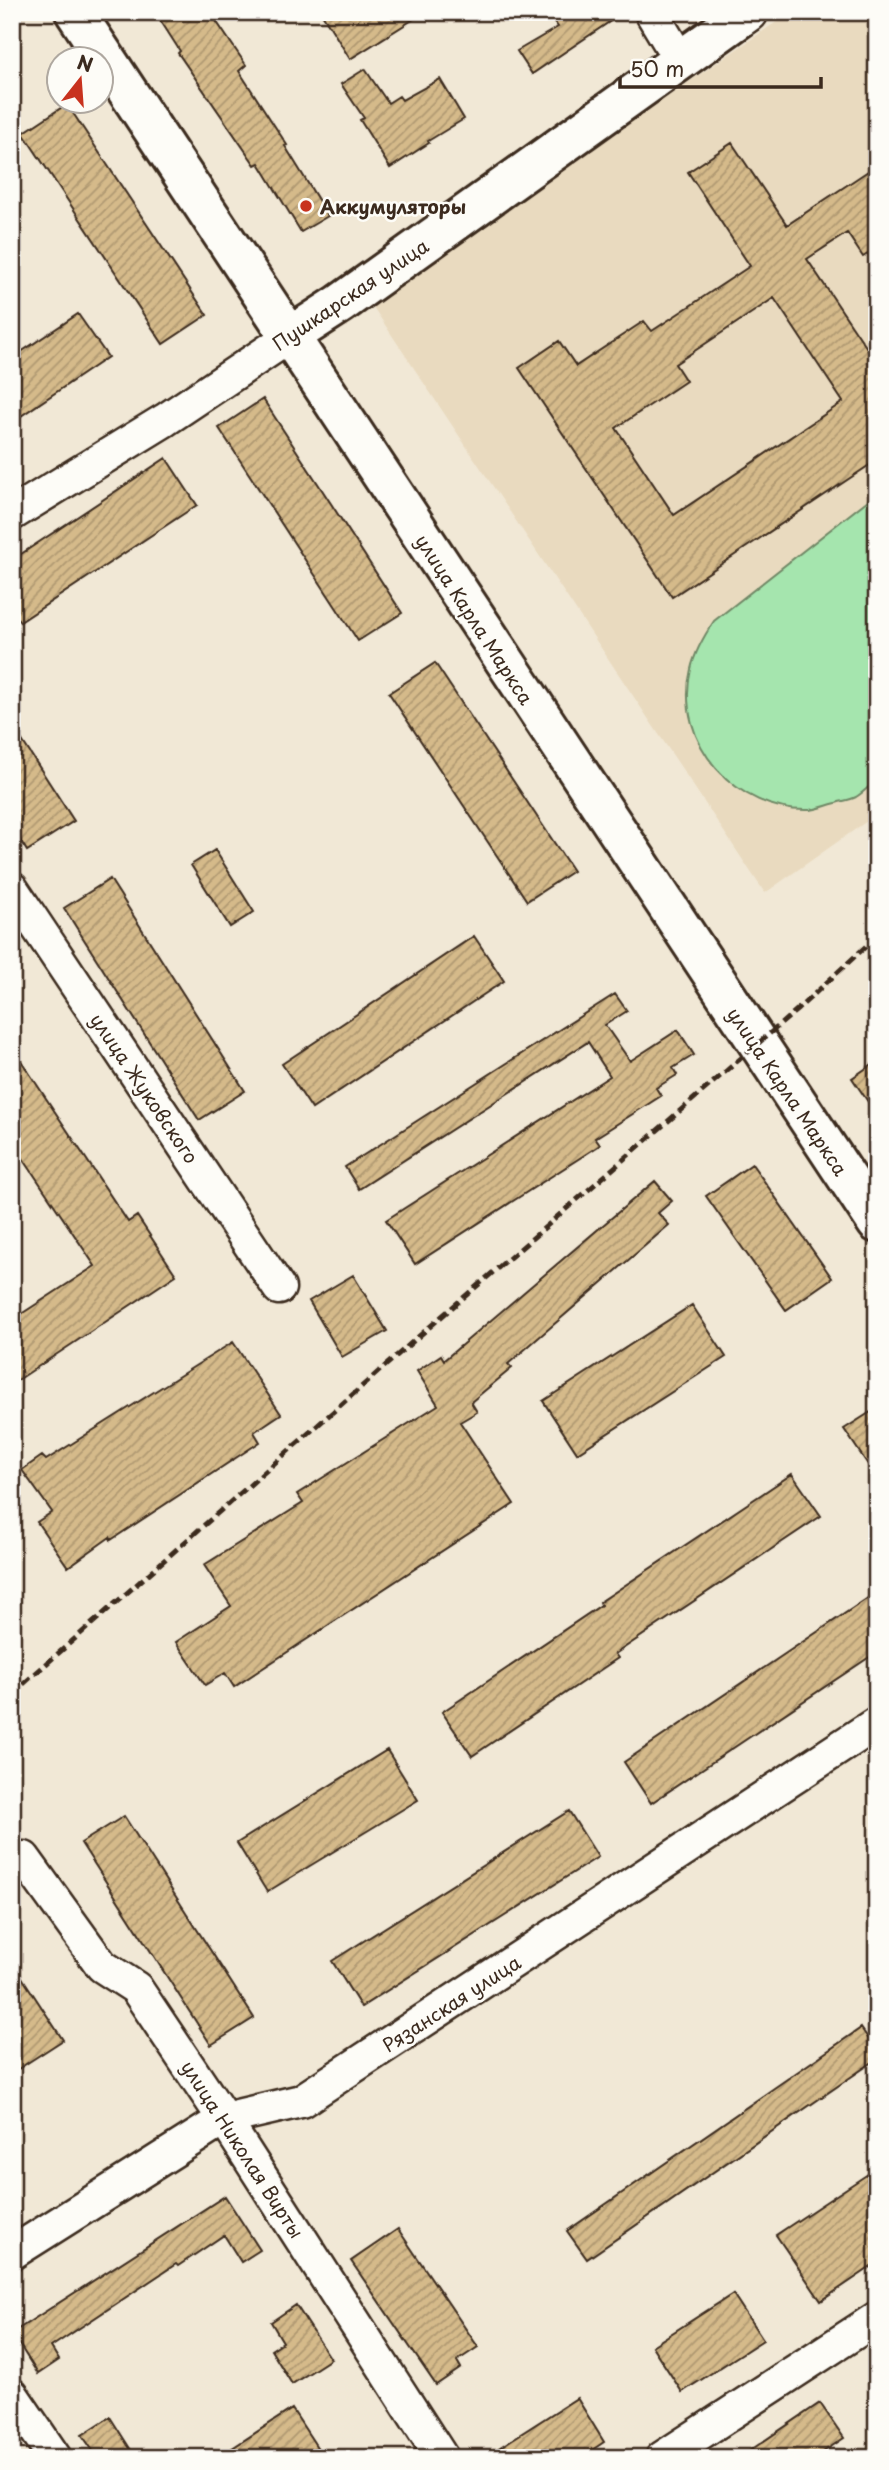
<svg xmlns="http://www.w3.org/2000/svg" width="889" height="2470" viewBox="0 0 889 2470" font-family="'Playpen Sans',sans-serif">
	<defs>
		<pattern id="building-hatch" width="6" height="6" patternUnits="userSpaceOnUse" patternTransform="scale(1.75)"><rect width="6" height="6" fill="#d5ba8a"/><path d="M-1 1l2-2M0 6l6-6M5 7l2-2" fill="none" stroke="#ae9770"/></pattern>
	</defs>
	<rect width="100%" height="100%" fill="#f1e8d6"/>
	<filter id="ink" filterUnits="userSpaceOnUse"><feTurbulence type="fractalNoise" baseFrequency=".0143" numOctaves="2"/><feDisplacementMap in="SourceGraphic" scale="14" xChannelSelector="R" yChannelSelector="G"/><feConvolveMatrix kernelMatrix="1 2 1 2 8 2 1 2 1" color-interpolation-filters="sRGB"/></filter>
	<g filter="url(#ink)">
		<path fill="#e9dabf" d="M791,12H877V814L765,893L369,301Z"/>
		<path fill="#a5e5ae" stroke="#708866" stroke-width="2" d="M877,493V780C870,785 863,793 856,797C850,800 842,801 836,803C828,805 818,809 810,810C737,813 673,743 691,669C695,651 704,636 714,621Z"/>
		<path fill="url(#building-hatch)" stroke="#3b2a1e" stroke-width="2" fill-rule="evenodd" d="M155,12H210L246,65L239,71L287,145L285,146L328,216L301,232L259,163L255,165L178,53L180,51Z
			M321,12H425L350,59Z
			M547,12H624L532,74L517,51L558,27Z
			M365,69L388,103L399,96L402,100L440,79L464,119L428,141L429,143L390,168L360,120L364,118L341,84Z
			M67,104L207,315L163,344L23,133Z
			M732,143L787,225L877,165V248L863,257L847,233L807,259L877,363V460L672,597L519,368L559,341L576,366L644,321L652,331L750,266L688,172ZM774,298L843,402L674,515L616,428L686,381L675,364Z
			M78,314L108,357L12,422V358Z
			M263,399L402,613L358,641L219,428Z
			M166,458L197,505L20,622L12,610V560Z
			M435,663L573,871L527,901L389,693Z
			M12,725L74,821L27,851L12,827Z
			M215,850L254,912L230,927L191,865Z
			M110,879L245,1091L199,1120L64,908Z
			M474,936L504,981L312,1109L282,1064Z
			M615,994L627,1011L605,1025L630,1061L678,1030L694,1055L673,1068L677,1075L656,1088L661,1096L595,1138L600,1145L415,1264L386,1220L610,1076L588,1042L359,1189L345,1167Z
			M12,1047L128,1222L137,1216L176,1275L12,1384V1320L95,1266L12,1142Z
			M877,1061V1115L852,1078Z
			M752,1164L832,1278L786,1310L706,1196Z
			M655,1181L672,1201L658,1213L669,1225L508,1364L512,1368L471,1402L477,1412L460,1422L514,1504L234,1687L225,1673L205,1685L176,1642L231,1606L204,1565L303,1503L297,1494L438,1405L417,1371L441,1355L444,1360Z
			M353,1275L387,1331L342,1357L309,1301Z
			M692,1305L726,1357L577,1453L543,1401Z
			M233,1342L281,1414L254,1432L260,1442L111,1540L110,1537L68,1567L37,1522L52,1512L22,1470L42,1456L46,1460Z
			M877,1408V1478L844,1429Z
			M792,1474L821,1516L615,1654L618,1658L472,1756L442,1712L601,1605L600,1602Z
			M868,1598L877,1611V1652L651,1803L624,1762Z
			M387,1750L418,1800L267,1892L237,1843Z
			M569,1811L598,1857L361,2007L332,1961Z
			M124,1816L254,2018L211,2045L81,1843Z
			M12,1962L63,2040L12,2073Z
			M861,2028L877,2051V2059L587,2259L567,2231Z
			M877,2168V2263L821,2301L776,2235Z
			M225,2196L260,2250L241,2262L224,2235L178,2266L176,2264L51,2347L59,2360L38,2374L12,2333Z
			M398,2229L478,2347L457,2361L461,2368L436,2385L351,2261Z
			M733,2294L763,2340L682,2392L652,2346Z
			M296,2305L331,2359L292,2384L271,2350L283,2342L271,2322Z
			M577,2398L604,2442L580,2458H483Z
			M820,2403L844,2438L814,2458H739Z
			M292,2409L324,2458H217Z
			M110,2417L136,2458H98L82,2435Z"/>
		<g fill="none" stroke-linecap="round" stroke-linejoin="round">
			<defs>
				<path id="minor" d="M651,12L680,60
					M12,514L165,420L289,337
					M12,889L279,1288
					M24,1858L102,1966L136,1988L224,2119L442,2458
					M12,2253L224,2119L301,2101L877,1723
					M12,2395L55,2458
					M662,2458L877,2318"/>
				<path id="tertiary" d="M289,337L340,304L748,12"/>
				<path id="secondary" d="M75,12L877,1223"/>
			</defs>
			<use href="#minor" stroke="#3b2a1e" stroke-width="37"/>
			<use href="#tertiary" stroke="#3b2a1e" stroke-width="44"/>
			<use href="#secondary" stroke="#3b2a1e" stroke-width="44"/>
			<use href="#minor" stroke="#fdfcf7" stroke-width="32"/>
			<use href="#tertiary" stroke="#fdfcf7" stroke-width="38"/>
			<use href="#secondary" stroke="#fdfcf7" stroke-width="38"/>
			<path stroke="#3b2a1e" stroke-width="5" stroke-dasharray="10 5" stroke-linecap="butt" d="M12,1694L426,1330L798,1009L877,936"/>
		</g>
	</g>
	<circle fill="#c8321e" stroke="#fdfcf7" stroke-width="2.5" cx="306" cy="206" r="7"/>
	<g text-anchor="middle" dominant-baseline="central" stroke-width="5" stroke-linejoin="round" paint-order="stroke">
		<g font-size="19" font-weight="bold" fill="#3b2a1e" stroke="#fdfcf7" text-anchor="start">
			<text x="320" y="206">Аккумуляторы</text>
		</g>
		<g font-size="19" fill="#3b2a1e" stroke="#fdfcf7">
			<text transform="translate(350 294) rotate(-34)">Пушкарская улица</text>
			<text transform="translate(475 619) rotate(57)">улица Карла Маркса</text>
			<text transform="translate(145 1088) rotate(56)">улица Жуковского</text>
			<text transform="translate(788 1091) rotate(56)">улица Карла Маркса</text>
			<text transform="translate(451 2003) rotate(-33)">Рязанская улица</text>
			<text transform="translate(243 2149) rotate(57)">улица Николая Вирты</text>
		</g>
	</g>
	<rect width="889" height="2470" fill="none" stroke="#fdfcf7" stroke-width="42"/>
	<rect x="21" y="21" width="847" height="2428" fill="none" stroke="#3b2a1e" stroke-width="2.5" filter="url(#ink)"/>
	<g transform="translate(80 80) rotate(17)"><circle r="33" fill="#fdfcf7" stroke="#afa8a0" stroke-width="2"/>
	<path d="M0-5L12 26L0 18L-12 26Z" fill="#c8321e"/>
	<text y="-10" font-size="19" font-weight="bold" text-anchor="middle" fill="#3b2a1e">N</text>
	</g>
	<path d="M620 77v10h201v-10" fill="none" stroke="#3b2a1e" stroke-width="3.5"/>
	<text x="630" y="77" font-size="21" fill="#3b2a1e" stroke="#fdfcf7" stroke-width="5" paint-order="stroke">50 m</text>
</svg>
